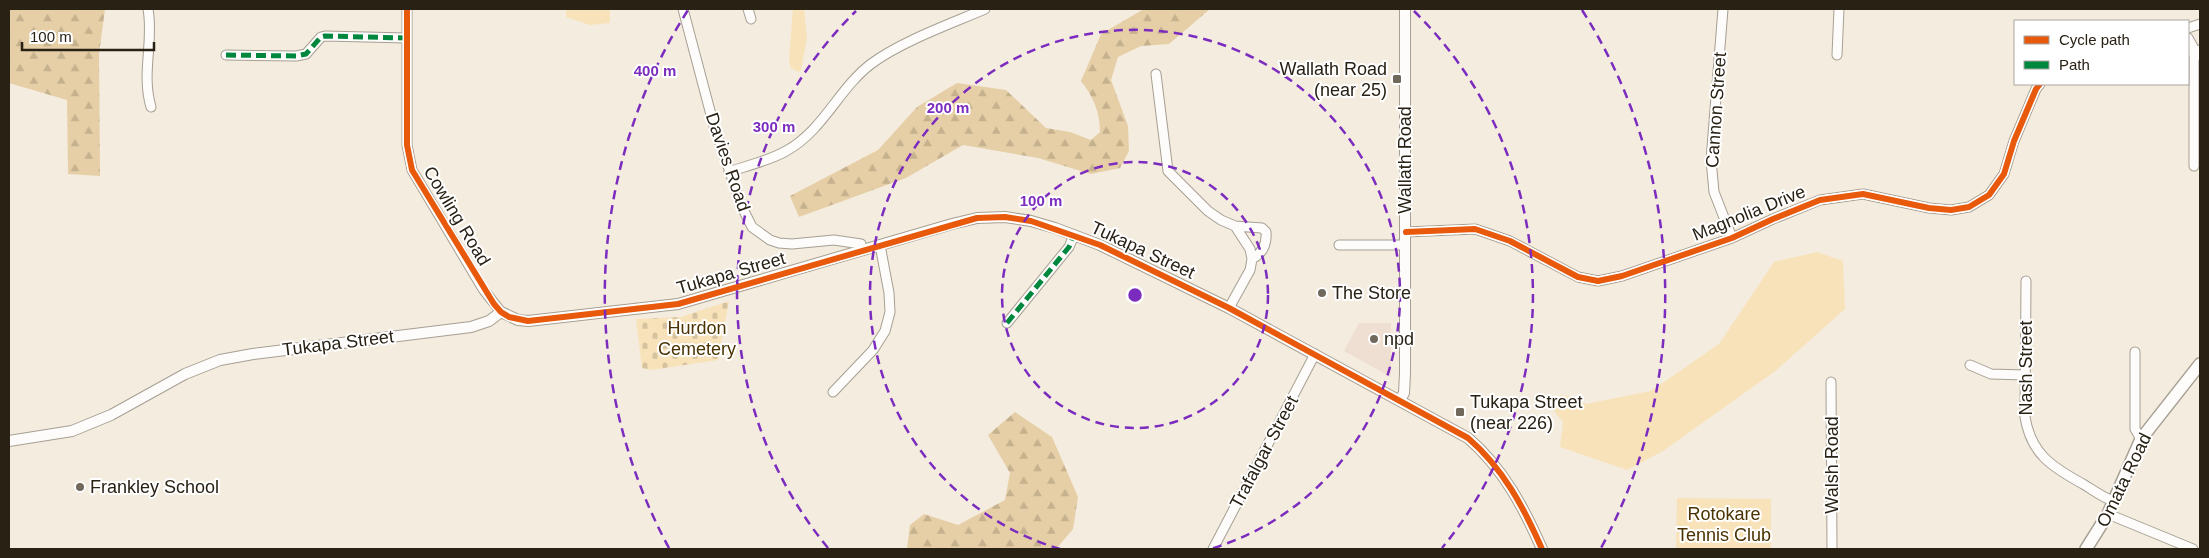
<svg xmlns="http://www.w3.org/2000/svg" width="2209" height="558" viewBox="0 0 2209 558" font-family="Arial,sans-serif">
	<defs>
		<pattern id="forest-firs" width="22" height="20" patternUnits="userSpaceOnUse" patternTransform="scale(1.25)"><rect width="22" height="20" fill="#e6cfa6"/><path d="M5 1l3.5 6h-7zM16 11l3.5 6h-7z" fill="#c5b18e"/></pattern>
		<pattern id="cemetery-stones" width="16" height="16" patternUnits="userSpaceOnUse" patternTransform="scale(1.25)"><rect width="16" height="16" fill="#f8e2ba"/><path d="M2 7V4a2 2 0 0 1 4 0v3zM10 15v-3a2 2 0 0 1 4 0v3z" fill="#d5c29f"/></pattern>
	</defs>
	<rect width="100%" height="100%" fill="#f4ecde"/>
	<path fill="#efded2" d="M1359,323H1391V377L1344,351Z"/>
	<path fill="#f8e2ba" d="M566,9H610V23L590,25L566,17Z
		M793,9H804L807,38L801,70L798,72L791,68L789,60Z
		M1817,252L1843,261L1845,309L1774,372L1663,451L1627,470L1560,447L1563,422L1551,407L1560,395L1570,396L1586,404L1651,391L1719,344L1774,262Z
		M1677,498L1771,499V549H1676Z"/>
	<path fill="url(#forest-firs)" d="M9,9H105L99,54L100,176L68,174L67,100L9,83Z
		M1144,9H1210L1169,44L1141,46L1118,57L1111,80L1128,126L1129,151L1120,168L1091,174L1038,158L963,145L906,178L799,217L790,196L878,150L917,107L957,83L1006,90L1046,128L1070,132L1091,140L1100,132C1100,112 1093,96 1081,81L1101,34Z
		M1015,412L1052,437L1078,497L1073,529L1056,549H907L910,525L924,514L958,525L1005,500L1010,473L988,435Z"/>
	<path fill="url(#cemetery-stones)" d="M729,301L718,360L651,370L642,368L636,319L681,317Z"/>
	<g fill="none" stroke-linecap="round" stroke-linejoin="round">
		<defs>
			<path id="minor" d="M148,9C154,42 141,73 151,107
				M407,9V145L412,170L483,289L501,312
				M683,9L714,126L742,207L752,227L770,240L779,243L792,244L834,240L861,244L862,250
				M748,9L751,19
				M1723,9L1711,160L1714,192L1732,238
				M2188,28L2200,24
				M2188,38L2193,47L2194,59
				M226,55L296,56L306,54L321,37L325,36L407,38
				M1837,55L1839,9
				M1156,74L1168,171L1208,211L1221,220L1235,226L1250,249L1252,259L1250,270L1229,308
				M2194,166V59L2200,50
				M729,172C748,165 769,161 786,151C823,131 839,88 871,64C900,42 950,24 985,9
				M1235,226L1262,228L1266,232C1267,244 1263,253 1252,259
				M1406,232L1475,229L1510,241L1578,277L1598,281L1622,276L1732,238L1773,219L1820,200L1863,194L1929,208L1951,210L1969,207L1989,195L2004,174L2014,141L2036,89L2040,84
				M1339,245H1405
				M2026,281L2025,417C2031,454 2052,467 2083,484C2093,490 2102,497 2113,501
				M1007,323L1069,247L1074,235
				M2135,352V429L2141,439
				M1970,365L1991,374L2025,375
				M1831,382L1832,549
				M833,392L873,350L885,331L890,312L889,293L880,245
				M2108,514L2193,549
				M1213,549L1315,354"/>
			<path id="tertiary" d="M1400,400L1404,393L1405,373V9
				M9,441L72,431L111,415L185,374L220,360L253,354L471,327L489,321L501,312L518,320L528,321L678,304L952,224L977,218L1005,217L1031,221L1055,228L1100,245L1229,308L1468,438C1503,468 1524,508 1542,549"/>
			<path id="secondary" d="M2086,549L2108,514L2141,439L2200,364"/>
		</defs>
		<use href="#minor" stroke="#a69f93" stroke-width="11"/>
		<use href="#tertiary" stroke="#a69f93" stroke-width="12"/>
		<use href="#secondary" stroke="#a69f93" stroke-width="14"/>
		<use href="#minor" stroke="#fdfcfa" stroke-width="9"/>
		<use href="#tertiary" stroke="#fdfcfa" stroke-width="10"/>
		<use href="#secondary" stroke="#fdfcfa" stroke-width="11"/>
		<path stroke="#00873e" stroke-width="5" stroke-dasharray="10 5" stroke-linecap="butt" d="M226,55L296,56L306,54L321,37L325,36L407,38
			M1007,323L1069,247L1074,235"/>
		<defs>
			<path id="cycleway" d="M407,9V145L412,170L494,304L501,312L509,317L528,321L678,304L977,218L1005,217L1031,221L1100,245L1229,308L1468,438C1503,468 1524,508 1542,549
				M1406,232L1475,229L1510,241L1578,277L1598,281L1622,276L1732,238L1773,219L1820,200L1863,194L1929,208L1951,210L1969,207L1989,195L2004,174L2014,141L2036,89L2040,84"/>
		</defs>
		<use href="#cycleway" stroke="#fff" stroke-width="9"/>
		<use href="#cycleway" stroke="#e8590c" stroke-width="6"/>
	</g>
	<g fill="none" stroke="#7b2cbf" stroke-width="2.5" stroke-dasharray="9 6">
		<circle cx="1135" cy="295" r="133"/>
		<path d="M1060 549A265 265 0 1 1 1210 549"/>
		<path d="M828 548A398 398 0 0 1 856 11M1414 11A398 398 0 0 1 1442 548"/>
		<path d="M669 548A530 530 0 0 1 688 10M1582 10A530 530 0 0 1 1601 548"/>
	</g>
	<g fill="#6f685b" stroke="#fff" stroke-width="2">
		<rect x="1392" y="74" width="10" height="10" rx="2.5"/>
		<circle cx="1322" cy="293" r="5"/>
		<circle cx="1374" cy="339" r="5"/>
		<rect x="1455" y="407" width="10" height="10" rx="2.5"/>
		<circle cx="80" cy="487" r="5"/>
	</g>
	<g text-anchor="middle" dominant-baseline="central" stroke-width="4" stroke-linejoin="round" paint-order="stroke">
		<g font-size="18" fill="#282114" stroke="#fff" text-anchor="start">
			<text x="1387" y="69" text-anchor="end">Wallath Road<tspan x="1387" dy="21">(near 25)</tspan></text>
			<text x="1332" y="293">The Store</text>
			<text x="1384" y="339">npd</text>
			<text x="1470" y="402">Tukapa Street<tspan x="1470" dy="21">(near 226)</tspan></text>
			<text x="90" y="487">Frankley School</text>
		</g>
		<g font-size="18" fill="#282114" stroke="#fff">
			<text transform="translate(1716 110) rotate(-86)">Cannon Street</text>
			<text transform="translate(1405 160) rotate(-90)">Wallath Road</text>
			<text transform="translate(728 162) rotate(71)">Davies Road</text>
			<text transform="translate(1749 213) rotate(-22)">Magnolia Drive</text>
			<text transform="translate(457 216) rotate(59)">Cowling Road</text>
			<text transform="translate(1143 250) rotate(25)">Tukapa Street</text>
			<text transform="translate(731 273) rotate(-16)">Tukapa Street</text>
			<text transform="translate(338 343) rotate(-7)">Tukapa Street</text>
			<text transform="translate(2026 368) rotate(-90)">Nash Street</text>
			<text transform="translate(1264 452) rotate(-62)">Trafalgar Street</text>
			<text transform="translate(1832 465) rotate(-90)">Walsh Road</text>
			<text transform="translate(2124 480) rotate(-64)">Omata Road</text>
		</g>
		<g font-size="18" fill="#4a3300" stroke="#fff">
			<text x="697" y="328">Hurdon<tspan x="697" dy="21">Cemetery</tspan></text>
			<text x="1724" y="514">Rotokare<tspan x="1724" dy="21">Tennis Club</tspan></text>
		</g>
	</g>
	<circle cx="1135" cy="295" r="8" fill="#7b2cbf" stroke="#fff" stroke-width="2.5"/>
	<g font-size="15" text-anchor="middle" font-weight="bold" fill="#7b2cbf" stroke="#fff" stroke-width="4" stroke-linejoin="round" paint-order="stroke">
		<text x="655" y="76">400 m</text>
		<text x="948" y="113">200 m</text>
		<text x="774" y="132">300 m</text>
		<text x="1041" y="206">100 m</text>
	</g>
	<rect width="2209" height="558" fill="none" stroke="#282114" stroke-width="20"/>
	<rect x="2014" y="20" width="175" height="65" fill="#ffffff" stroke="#a9a6a1"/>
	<rect x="2024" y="36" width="25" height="8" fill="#e8590c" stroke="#a9a6a1"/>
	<text x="2059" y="45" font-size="15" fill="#282114">Cycle path</text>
	<rect x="2024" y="61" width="25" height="8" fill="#00873e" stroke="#a9a6a1"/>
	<text x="2059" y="70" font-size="15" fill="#282114">Path</text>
	<path d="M22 42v8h132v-8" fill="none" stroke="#282114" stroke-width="2.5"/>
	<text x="30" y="42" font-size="15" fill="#282114" stroke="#ffffff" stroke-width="4" paint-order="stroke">100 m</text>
</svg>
